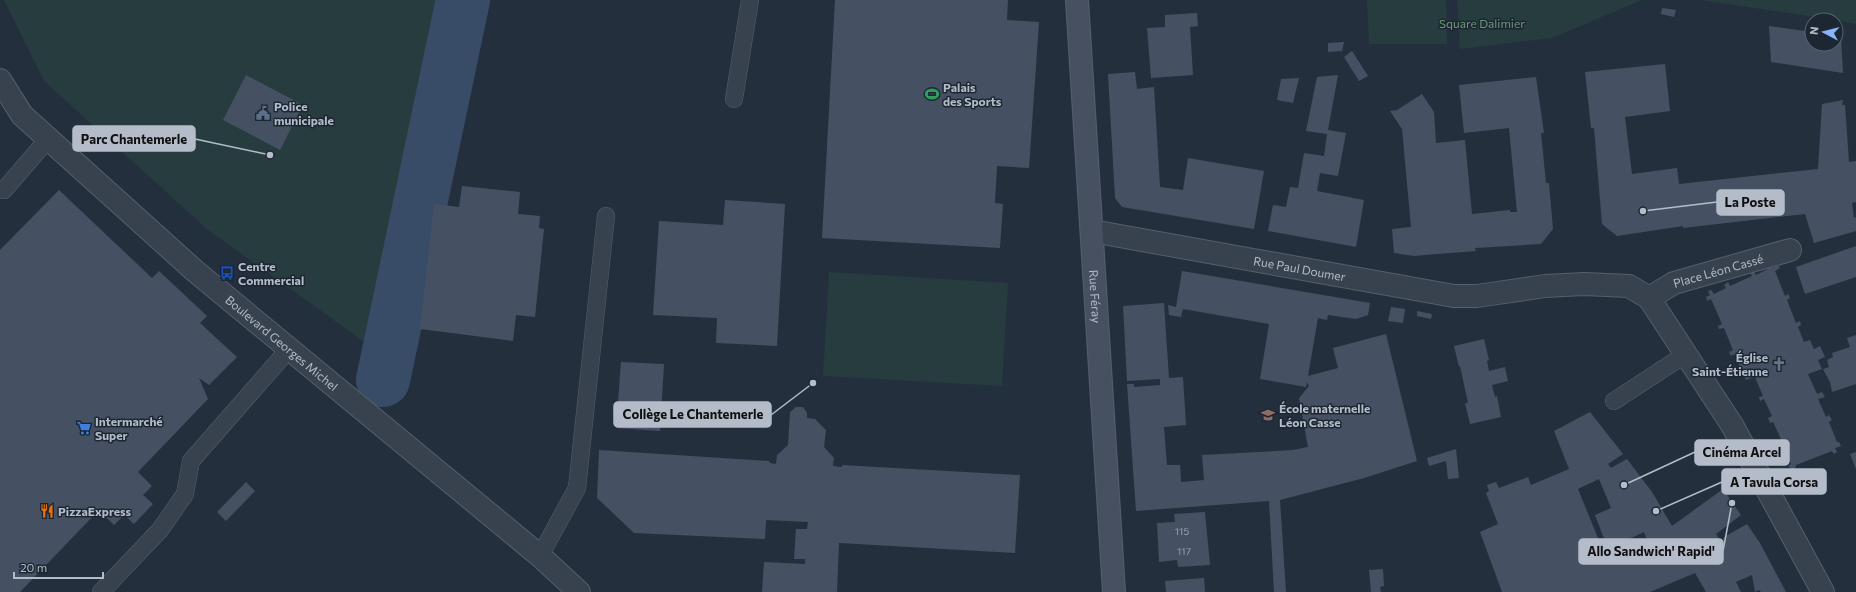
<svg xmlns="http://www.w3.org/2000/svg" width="1856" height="592" viewBox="0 0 1856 592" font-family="Commissioner,sans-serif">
	<rect width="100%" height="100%" fill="#242f3e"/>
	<path fill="#263c3f" d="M4,0H446L374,349L208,230L44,81Z
		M1367,0H1446L1447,44H1369Z
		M1457,0H1642L1552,38L1460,49Z
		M1699,0H1856V24L1836,20Z
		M829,272L1008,283L1002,386L823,376Z"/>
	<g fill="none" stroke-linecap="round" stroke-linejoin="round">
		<path stroke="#394c67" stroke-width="54" d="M383,380L463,0"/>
	</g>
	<path fill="#455162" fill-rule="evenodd" d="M835,0H1008L1007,20L1039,22L1029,168L997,166L995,203L1003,204L1000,248L822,238Z
		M1662,8L1676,10L1674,17L1661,14Z
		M1197,13L1198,26L1190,27L1193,75L1151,78L1147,28L1165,27V15Z
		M1769,26L1812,32V44H1836V36L1841,37L1843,73L1771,62Z
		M1344,42L1342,51L1328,52V43Z
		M1352,51L1368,76L1359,81L1344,57Z
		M1665,64L1670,111L1625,117L1632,174L1677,168L1679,184L1818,169L1822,104L1843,100L1842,105H1845L1849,162L1856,161V202L1852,203L1854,218L1856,217V231L1814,243L1805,214L1683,228V226L1617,236L1602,224L1594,128H1591L1585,72Z
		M1135,72L1137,89L1154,87L1160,187L1183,190L1188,158L1264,171L1254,229L1122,207L1115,198L1108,74Z
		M246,75L303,105L280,150L223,120Z
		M1338,75L1328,130L1346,133L1338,176L1320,173L1317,191L1364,200L1356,247L1268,231L1273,205L1286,207L1290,187L1298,188L1304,153L1324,156L1327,134L1306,131L1317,77Z
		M1536,77L1544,133H1541L1546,183H1549L1553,229L1541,244L1475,248L1476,251L1425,255L1414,256L1394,253L1392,229L1411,227L1402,129L1390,111L1397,110L1422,94L1434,112L1436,143L1465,140L1472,214L1510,210V212H1517L1509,128L1464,133L1459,85Z
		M1299,78L1293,103L1277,100L1281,79Z
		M462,186L520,192L518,214L540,216L539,228L544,229L535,317L516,315L513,341L420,329L434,204L459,207Z
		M59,190L152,278L159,271L207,316L200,323L237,357L209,385L199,378L208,399L138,472L152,486L143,495L153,504L134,524L124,515L114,525L99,510L20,592H0V250Z
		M725,200L785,204L777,346L716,343L717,318L653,315L659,221L723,225Z
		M1856,246V277L1805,294L1796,267Z
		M1771,264L1773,268L1778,265L1780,268L1775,271L1785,296L1788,294L1790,298L1787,300L1796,323L1800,321L1801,325L1798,327L1804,342L1810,340L1814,349L1820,346L1825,357L1818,360L1822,369L1808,374L1817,394L1822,392L1825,397L1818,399L1826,417L1829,415L1832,420L1829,422L1837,442H1839L1841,446L1835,448L1837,452L1834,454L1832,451L1796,465L1795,469L1793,470L1788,466L1791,464L1782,444L1779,445L1777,441L1781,439L1773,422L1770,423L1768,418L1772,416L1764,399L1760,401L1759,397L1763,396L1755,377L1746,380L1742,373L1739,374L1737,371L1741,369L1734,354L1731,356L1729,352L1733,350L1724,328L1719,329L1718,326L1722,324L1711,299L1707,301L1706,297L1710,295L1708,291L1711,290L1714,294L1726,288L1724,285L1728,282L1730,286L1752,276L1750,272L1754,271L1756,275L1768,269L1767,265Z
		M1182,271L1370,303L1368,315L1356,319L1328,315L1327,320L1318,318L1308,376L1338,368L1333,348L1386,334L1417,461L1364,478L1280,500L1286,592H1274L1269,501L1136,511L1127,384H1134V387L1160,385V379L1127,381L1123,306L1164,303L1169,378L1183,377L1186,425L1164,427L1167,465H1180L1181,482L1204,480L1202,455L1293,450L1308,447L1299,398L1309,386L1307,382L1306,387L1260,379L1269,324L1183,309L1181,317L1169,315L1168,305L1176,307Z
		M1391,307L1405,309L1403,323L1388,321Z
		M1417,311L1432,314L1431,319L1417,316Z
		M1856,335V384L1832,392L1830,382L1823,369L1829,367L1827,360L1833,357L1832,353L1850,347L1847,338Z
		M1484,339L1489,360L1487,361L1489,371L1505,367L1508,381L1492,385L1495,397L1497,396L1501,417L1470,424L1465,403H1468L1460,366L1459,367L1454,346Z
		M621,362L664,364L660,431L616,428Z
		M796,407H803L807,413V418L815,419L826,430L824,447L834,458L833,466L842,467V465L1020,475L1015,553L839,543L837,592H762L764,562L805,564V559H794L796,529H807L808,522L766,520L765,539L634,533L597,498L599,450L769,461L770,463L776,464L777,455L788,445L790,412Z
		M1590,412L1623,454L1608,464L1611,468L1627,459L1652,492L1672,526L1723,489L1741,515L1716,534L1719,539L1707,546L1711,552L1719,548L1724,537L1747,524L1760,543L1786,592H1761L1759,590L1755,592L1752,575L1736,582L1741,592H1706L1695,573L1650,592H1502L1480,532L1498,524L1486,493L1489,491L1487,485L1496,482L1499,488L1528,477L1531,485L1569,469L1554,431ZM1599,479L1611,508L1595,515L1608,549L1644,532L1651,550L1632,559L1628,550L1607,560L1578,489Z
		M1456,449L1459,478L1448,479L1446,461L1429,466L1427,458Z
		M1856,452V469L1850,454Z
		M246,482L255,491L226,521L217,512Z
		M1205,512L1210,565L1178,567L1177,560L1159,562L1157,523L1175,522L1174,514Z
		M1383,569L1384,586L1380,587L1381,592H1371L1369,570Z
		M1204,578L1205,592H1166L1165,581Z"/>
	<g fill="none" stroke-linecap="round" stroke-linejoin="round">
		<defs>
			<path id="service" d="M734,99L750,0
				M0,190H4L48,139
				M1614,401L1686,354
				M540,556L577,488L606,216
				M101,592L160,530L185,494L191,461L289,349"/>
			<g id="minor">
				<path id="s1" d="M0,80L22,115L195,271L540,556L579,592"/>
				<path id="s2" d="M1092,231L1454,296H1477L1545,286L1584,284L1629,286L1649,298L1732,425L1823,592"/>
				<path id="s3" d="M1649,298L1674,283L1790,250"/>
			</g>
			<g id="secondary">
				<path id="s4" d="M1077,0L1114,592"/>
			</g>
		</defs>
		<use href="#service" stroke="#565f6c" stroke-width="18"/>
		<use href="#minor" stroke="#565f6c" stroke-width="24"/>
		<use href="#secondary" stroke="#565f6c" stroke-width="24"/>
		<use href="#service" stroke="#38414e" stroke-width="17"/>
		<use href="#minor" stroke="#38414e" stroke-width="22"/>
		<use href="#secondary" stroke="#465061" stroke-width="22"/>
	</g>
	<defs>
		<symbol id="stadium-bare" viewBox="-9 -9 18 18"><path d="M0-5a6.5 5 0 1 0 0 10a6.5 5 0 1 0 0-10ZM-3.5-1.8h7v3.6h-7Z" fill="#2e9e5b" stroke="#1d2633" stroke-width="2.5" paint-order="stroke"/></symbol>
		<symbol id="civic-bare" viewBox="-9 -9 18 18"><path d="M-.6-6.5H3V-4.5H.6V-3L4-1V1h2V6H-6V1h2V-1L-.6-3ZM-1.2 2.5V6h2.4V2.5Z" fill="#5c6f8a" stroke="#1d2633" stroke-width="2.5" paint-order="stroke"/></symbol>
		<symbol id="bus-bare" viewBox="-9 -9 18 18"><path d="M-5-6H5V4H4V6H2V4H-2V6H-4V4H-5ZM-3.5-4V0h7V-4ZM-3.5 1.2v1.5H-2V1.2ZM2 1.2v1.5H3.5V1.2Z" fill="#1a4fb4" stroke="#1d2633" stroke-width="2.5" paint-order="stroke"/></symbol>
		<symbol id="church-bare" viewBox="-9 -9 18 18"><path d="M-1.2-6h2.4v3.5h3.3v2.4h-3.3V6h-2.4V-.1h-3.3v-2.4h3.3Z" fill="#6b7280" stroke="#1d2633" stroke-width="2.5" paint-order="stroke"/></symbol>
		<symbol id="school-bare" viewBox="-9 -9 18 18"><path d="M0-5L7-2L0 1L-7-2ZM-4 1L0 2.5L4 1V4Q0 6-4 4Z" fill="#8d6e63" stroke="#1d2633" stroke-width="2.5" paint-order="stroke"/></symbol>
		<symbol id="supermarket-bare" viewBox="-9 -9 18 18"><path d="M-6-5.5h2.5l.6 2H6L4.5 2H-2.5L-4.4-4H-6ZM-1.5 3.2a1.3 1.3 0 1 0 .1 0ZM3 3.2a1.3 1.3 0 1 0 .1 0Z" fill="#3f7fe0" stroke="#1d2633" stroke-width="2.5" paint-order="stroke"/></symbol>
		<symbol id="restaurant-bare" viewBox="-9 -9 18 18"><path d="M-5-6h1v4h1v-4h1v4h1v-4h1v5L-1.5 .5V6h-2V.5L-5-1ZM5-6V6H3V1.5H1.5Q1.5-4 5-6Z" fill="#e8710a" stroke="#1d2633" stroke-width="2.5" paint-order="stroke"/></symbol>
	</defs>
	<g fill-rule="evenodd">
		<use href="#stadium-bare" x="922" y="84" width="20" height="20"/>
		<use href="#civic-bare" x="253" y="103" width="20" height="20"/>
		<use href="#bus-bare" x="217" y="263" width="20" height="20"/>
		<use href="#church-bare" x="1769" y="354" width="20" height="20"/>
		<use href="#school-bare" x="1258" y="405" width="20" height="20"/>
		<use href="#supermarket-bare" x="74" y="418" width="20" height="20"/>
		<use href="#restaurant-bare" x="37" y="501" width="20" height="20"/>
	</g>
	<g text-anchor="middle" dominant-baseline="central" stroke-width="3" stroke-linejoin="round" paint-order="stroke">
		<g font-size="10" fill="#98a1af">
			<text x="1182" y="531">115</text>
			<text x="1184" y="551">117</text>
		</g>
		<g font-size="12" fill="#6b9a76" stroke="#1d2633">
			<text x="1482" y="23">Square Dalimier</text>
		</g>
		<g font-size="12" font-weight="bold" fill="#b4bcc9" stroke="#1d2633" text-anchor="start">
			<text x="943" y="87">Palais<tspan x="943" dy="14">des Sports</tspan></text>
			<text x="274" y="106">Police<tspan x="274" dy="14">municipale</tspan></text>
			<text x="238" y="266">Centre<tspan x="238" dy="14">Commercial</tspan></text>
			<text x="1768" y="357" text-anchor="end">Église<tspan x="1768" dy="14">Saint-Étienne</tspan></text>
			<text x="1279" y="408">École maternelle<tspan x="1279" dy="14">Léon Casse</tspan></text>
			<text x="95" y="421">Intermarché<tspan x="95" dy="14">Super</tspan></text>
			<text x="58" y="511">PizzaExpress</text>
		</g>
		<g font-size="12" fill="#b4bcc9" stroke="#1d2633">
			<text stroke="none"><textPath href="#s2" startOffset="211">Rue Paul Doumer</textPath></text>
			<text stroke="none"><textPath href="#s3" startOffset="75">Place Léon Cassé</textPath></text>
			<text stroke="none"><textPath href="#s4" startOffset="297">Rue Féray</textPath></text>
			<text stroke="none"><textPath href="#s1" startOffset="387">Boulevard Georges Michel</textPath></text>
		</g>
	</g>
	<path fill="none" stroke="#b4bcc9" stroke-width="1.5" d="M270 155L195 139M1643 211L1717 202M813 383L771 415M1624 485L1695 452M1656 511L1722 482M1732 503L1723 551"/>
	<g fill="#b4bcc9" stroke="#1d2633" stroke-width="1.5">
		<circle cx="270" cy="155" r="4"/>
		<circle cx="1643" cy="211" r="4"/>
		<circle cx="813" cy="383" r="4"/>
		<circle cx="1624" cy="485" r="4"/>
		<circle cx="1656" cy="511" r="4"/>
		<circle cx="1732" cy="503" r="4"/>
	</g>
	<g fill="#b4bcc9" stroke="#b4bcc9" stroke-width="1.5">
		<rect x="73" y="126" width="122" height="25" rx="4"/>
		<rect x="1717" y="190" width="67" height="25" rx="4"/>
		<rect x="614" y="402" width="157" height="25" rx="4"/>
		<rect x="1695" y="440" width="94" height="25" rx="4"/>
		<rect x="1722" y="469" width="104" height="25" rx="4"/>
		<rect x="1579" y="539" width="144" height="25" rx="4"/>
	</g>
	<g font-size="13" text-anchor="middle" font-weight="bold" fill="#111">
		<text x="134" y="144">Parc Chantemerle</text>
		<text x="1750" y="207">La Poste</text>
		<text x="693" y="419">Collège Le Chantemerle</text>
		<text x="1742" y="457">Cinéma Arcel</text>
		<text x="1774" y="487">A Tavula Corsa</text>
		<text x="1651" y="556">Allo Sandwich' Rapid'</text>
	</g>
	<g transform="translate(1824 32) rotate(277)"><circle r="19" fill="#1d2633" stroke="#59626f"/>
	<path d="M0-3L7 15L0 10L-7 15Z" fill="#8ab4f8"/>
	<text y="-6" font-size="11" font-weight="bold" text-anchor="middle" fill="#b4bcc9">N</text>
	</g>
	<path d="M14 572v6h89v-6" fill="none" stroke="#b4bcc9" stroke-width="2"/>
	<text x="20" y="572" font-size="12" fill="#b4bcc9" stroke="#1d2633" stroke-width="3" paint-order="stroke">20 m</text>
</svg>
